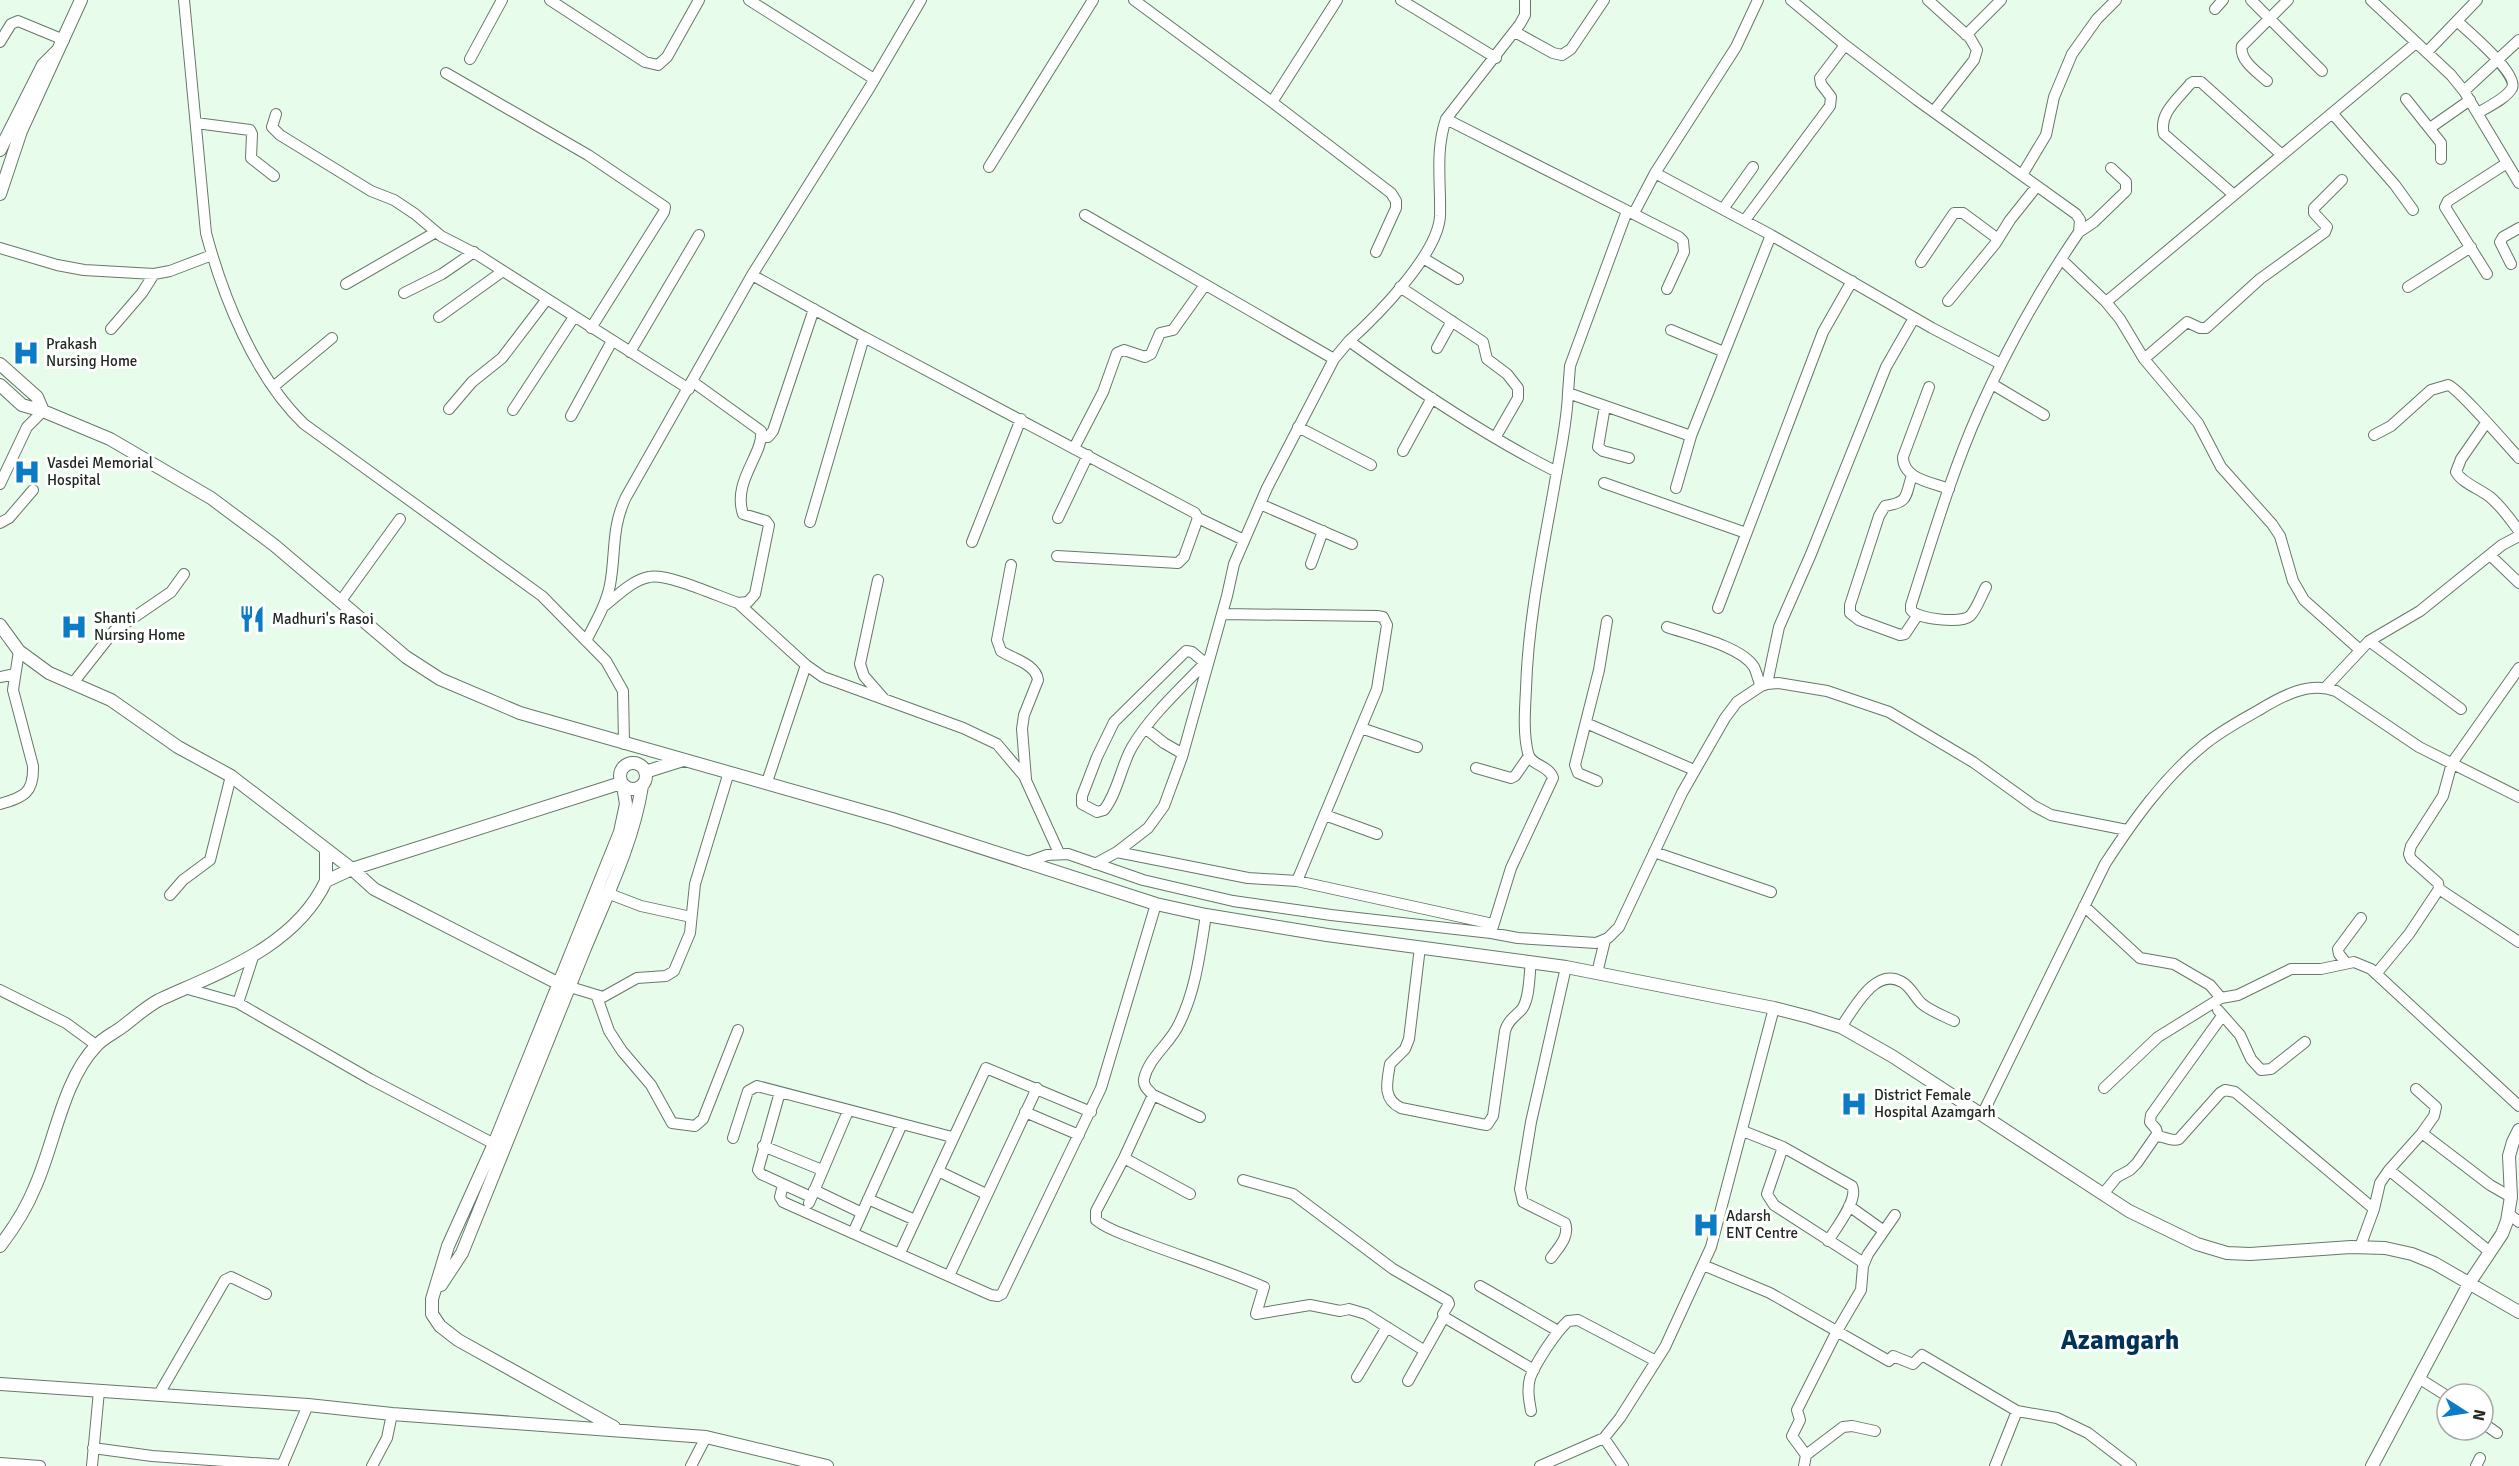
<svg xmlns="http://www.w3.org/2000/svg" width="2519" height="1466" viewBox="0 0 2519 1466" font-family="Signika,sans-serif">
	<rect width="100%" height="100%" fill="#e8fcec"/>
	<g fill="none" stroke-linecap="round" stroke-linejoin="round">
		<defs>
			<path id="minor" d="M184,0L206,233C223,297 255,377 304,424L542,596L606,661L623,691L624,744
				M550,0L645,62L658,65L667,57L699,0
				M749,0L874,79
				M1134,0L1272,102L1391,193L1396,201V208L1376,252
				M1401,0L1496,58
				M1791,0L1845,45L1917,100L2076,214L2080,220L2079,232C2040,289 2007,348 1979,411C1951,474 1932,540 1911,605V610C1917,619 1961,624 1970,616C1977,609 1981,596 1986,587
				M1928,0L1970,38L1977,50L1974,60L1934,111
				M2251,0L2322,71
				M2371,0L2451,75L2464,91L2519,183
				M2215,9L2223,0
				M2457,21C2468,31 2519,74 2512,88C2506,99 2487,107 2478,113
				M1515,32L1553,53L1562,55L1571,49L1604,0
				M1966,35L2001,0
				M0,42L11,24L18,21L64,40
				M2427,52L2477,0
				M470,59L502,0
				M446,73L588,155L665,207L664,212L591,328
				M2267,81C2257,72 2239,60 2242,46L2288,0
				M2464,91L2519,40
				M2406,99L2441,143V159
				M1272,102L1337,0
				M2332,113L2395,185L2413,210
				M276,114L272,127L280,135L371,191L394,200L415,214L441,236L478,255L689,389
				M1446,119L1679,237L1683,241L1684,252L1667,289
				M196,123L250,130L252,134L251,158L274,176
				M2430,128L2470,100
				M989,167L1093,0
				M1655,173L1736,47L1758,0
				M2022,175L2046,135L2054,97L2072,54L2097,19L2116,0
				M2234,195L2164,134C2158,114 2178,99 2190,84L2193,82H2201L2282,155
				M1723,209L1753,167
				M1627,211L1570,366L1568,393L1691,436L1771,235L1932,328L2001,364
				M1634,213L1655,173L1771,235
				M1085,215L1334,359
				M1745,220L1830,106L1831,97L1821,84L1820,78L1845,45
				M2079,232L2094,222L2126,191V182L2111,168
				M0,248L57,265L84,270L154,274L170,271L212,255
				M1423,258L1458,279
				M2061,259L2106,302L2120,319L2144,359L2198,423L2221,467L2272,524L2280,536L2293,581L2304,600L2360,650
				M1921,262L1954,213H1963L1998,239
				M2511,264L2500,242L2503,237L2519,228
				M2487,274L2445,207L2448,201L2507,163
				M752,275L864,337L810,522
				M346,284L436,232
				M1400,287L1483,342L1487,359L1507,374L1518,388V398L1495,438
				M2408,287L2471,247
				M404,293L442,274L474,252
				M1948,301L1995,244L2010,220L2037,186
				M2106,302L2416,43
				M439,317L503,271
				M111,329L142,293L154,274
				M1671,330L1724,352
				M864,337L1195,513L1198,518L1184,557L1178,563L1057,556
				M1349,341C1377,316 1438,254 1440,216C1441,183 1435,151 1446,119L1520,24L1525,15V0
				M1437,348L1452,321
				M630,352L699,235
				M2144,359L2187,322L2200,328H2206L2260,279L2325,232L2327,227L2314,213V208L2342,180
				M1992,384L2044,415
				M273,387L332,338
				M1929,387L1903,457C1903,479 1931,482 1949,489
				M1605,406L1598,447L1603,451L1629,458
				M449,409L472,382L502,358L547,299
				M513,410L574,317
				M571,416L612,341
				M2486,423L2461,459L2456,472C2462,483 2480,489 2490,497C2502,507 2510,519 2519,531
				M1298,427L1371,465
				M2374,435L2391,426L2431,390L2448,385C2458,388 2507,445 2519,458
				M761,436L768,437L773,431L814,309
				M1074,448L1103,392L1117,353L1124,350L1145,357L1151,354L1160,333L1173,330L1205,285
				M1403,451L1432,398
				M1912,475C1905,497 1909,502 1885,506L1879,516L1850,605V613L1859,620L1900,635L1905,634L1917,616
				M1604,483L1746,533
				M0,484L27,427L43,411
				M1676,488L1691,436
				M1260,504L1352,544
				M1058,518L1088,455
				M1198,518L1244,540
				M0,523L9,518L33,490
				M972,542L1021,419
				M2491,556L2519,583
				M1311,564L1323,531
				M1011,565L997,640L1001,651C1013,659 1036,664 1038,680L1024,715L1022,729L1026,779
				M878,580L860,664L864,676L884,699
				M340,602L400,519
				M738,603L806,665L823,677L963,728L997,744L1024,776L1059,853
				M603,607C616,597 632,580 649,577C668,573 717,596 738,603L748,602L755,594L769,525L766,521L743,514C732,481 764,454 761,431L693,382
				M1718,608L1823,332L1852,281
				M1667,627C1690,635 1741,646 1754,667C1757,673 1758,680 1761,686
				M586,641C595,623 606,605 610,585C616,553 611,528 626,497L752,275L870,87L921,0
				M2369,641L2461,709
				M1205,663L1192,652L1186,651L1114,722L1097,757L1082,796V804L1097,812L1104,810C1118,792 1121,766 1132,747C1151,715 1180,689 1205,663L1209,658
				M0,677L15,674
				M73,683L114,631L171,592L184,574
				M1767,684L1779,627L1811,554L1886,367L1914,318
				M2326,687L2369,641L2420,611L2502,545L2519,536
				M1586,723L1694,770
				M1145,728L1164,743L1183,754
				M1361,728L1417,747
				M1476,768L1511,778L1515,776L1529,756
				M1597,781L1578,773L1575,765L1599,670L1607,621
				M767,782L806,665
				M0,804C24,797 34,793 33,766L13,690L19,651
				M1325,815L1377,834
				M1117,852L1148,828L1164,806L1182,757L1227,596L1234,564L1267,488L1334,359L1349,341C1416,389 1484,435 1557,472
				M1654,852L1771,892
				M1025,863L1047,855L1068,854L1143,880L1233,901L1331,915L1491,933L1518,938L1596,943L1608,938L1619,927L1682,793L1725,718L1737,702L1761,686L1767,684L1778,683L1827,691L1889,712L1973,762L2034,806L2051,815L2127,830
				M1095,864L1117,852L1248,878L1297,881L1377,689L1387,625L1383,617L1377,616L1222,614
				M1297,881L1493,924
				M2439,889L2519,942
				M607,893L641,906L691,917
				M170,895L183,880L210,860L231,776
				M2084,906L2140,958L2174,964L2210,985L2221,998
				M1491,933L1511,868L1553,778C1549,765 1531,766 1528,753C1523,733 1525,709 1526,689C1528,622 1542,555 1554,488C1559,457 1567,425 1568,393
				M1420,947L1409,1039L1405,1049L1390,1064C1387,1082 1382,1099 1401,1108L1481,1124L1487,1125L1493,1116L1505,1031C1508,1020 1515,1017 1522,1009C1530,998 1529,975 1531,962
				M2346,963L2339,954L2338,949L2361,918
				M1597,973L1605,940
				M2376,974L2409,934L2439,889L2438,883L2411,859L2409,854L2411,846L2443,796L2452,763L2519,668
				M570,987L603,997L637,978L666,976L674,971L690,933L695,884L729,772
				M188,989L238,1003L370,1079L500,1147
				M0,990L66,1023L96,1045
				M597,997L609,1031L622,1051L651,1085L672,1123L695,1126L703,1119L738,1030
				M238,1003L253,957
				M2218,1010L2240,1035L2251,1059L2261,1070L2271,1069L2305,1042
				M1841,1027C1854,1009 1875,966 1902,982C1911,987 1914,996 1921,1003C1930,1011 1944,1016 1954,1021
				M2104,1088L2158,1037L2221,998L2238,995L2291,969H2321L2354,962L2371,969L2519,1106
				M2416,1089L2436,1107L2434,1116L2422,1133L2490,1185L2511,1197
				M780,1092L758,1170L761,1174L811,1197
				M1153,1095L1124,1158L1096,1211V1220C1108,1230 1124,1234 1138,1240C1180,1256 1222,1269 1264,1287L1256,1314L1310,1305L1340,1311L1349,1309L1366,1314L1425,1351
				M1025,1112L1079,1135
				M1982,1115L2105,864C2133,821 2164,777 2205,744C2221,731 2241,720 2259,710C2282,696 2309,681 2336,691L2419,747L2519,797
				M1200,1117L1153,1095C1148,1090 1143,1086 1144,1079C1149,1057 1170,1044 1179,1024C1196,990 1200,952 1206,915
				M1743,1131L1783,1147L1852,1186C1859,1199 1836,1228 1828,1241
				M2158,1136L2156,1129L2150,1122L2151,1115L2222,1016
				M733,1138L748,1091L757,1086L952,1137
				M763,1146L822,1170
				M1783,1147L1767,1194L1774,1205L1864,1263
				M1124,1158L1190,1194
				M2389,1170L2490,1252
				M938,1171L986,1194
				M1243,1180L1293,1194L1393,1269L1448,1301L1449,1304L1443,1314L1444,1317L1534,1370
				M783,1185L780,1197L783,1202L991,1295L998,1296L1002,1294L1101,1088L1156,904
				M814,1190L862,1213
				M2103,1194L2117,1177L2130,1170L2137,1163L2155,1137C2163,1134 2170,1143 2179,1139L2220,1093L2225,1090L2235,1092L2374,1209
				M868,1199L915,1220
				M809,1203L848,1111
				M1849,1206L1884,1231
				M2509,1214L2519,1222
				M853,1233L902,1124
				M2360,1247L2374,1209L2380,1183L2389,1170L2422,1133
				M900,1253L986,1068L1091,1112
				M1551,1258C1559,1247 1570,1236 1565,1223L1523,1202L1520,1189L1531,1122L1566,967
				M1703,1265L1770,1293L1889,1361L1893,1356L1913,1364L1922,1355L2017,1411L2057,1418L2088,1433L2131,1466
				M949,1276L1037,1088
				M1480,1286L1558,1331
				M1357,1377L1387,1327
				M2420,1379L2447,1396
				M1408,1381L1444,1317
				M159,1394L225,1280L231,1277L266,1294
				M1531,1411C1529,1400 1527,1389 1530,1378C1536,1362 1556,1332 1568,1321L1578,1320L1656,1361
				M2483,1423L2497,1433
				M1604,1438L1623,1466
				M93,1448L152,1456L283,1465
				M1806,1455L1843,1427L1852,1426L1875,1431
				M0,1463L40,1466
				M92,1466L99,1391
				M282,1466L308,1405
				M372,1466L387,1438L392,1414
				M691,1466L706,1437
				M1540,1466L1604,1438L1620,1418L1665,1347L1711,1247L1774,1008
				M1804,1466L1806,1455L1792,1436L1800,1420L1797,1410L1837,1331L1861,1290L1863,1266L1868,1254L1895,1215
				M1995,1466L2017,1411
				M2476,1466L2480,1458"/>
			<path id="tertiary" d="M0,150L43,65L57,51
				M0,194L21,131L81,0
				M0,364L37,397L43,411
				M0,385L22,405L43,411L110,439L211,498L274,545L406,657L440,679L520,713L892,819L1156,904L1206,915L1327,935L1566,967L1774,1008L1809,1017L1841,1027L1892,1056L2129,1211L2197,1244L2227,1253L2250,1254L2351,1247L2385,1248L2412,1254L2434,1263L2519,1312
				M0,625L19,651L49,673L111,700L178,747L231,776L352,869L374,889L569,989
				M620 776a13 13 0 1 1 26 0a13 13 0 1 1-26 0Z
				M645,772L683,760
				M326,881V849
				M0,1246C13,1229 27,1207 35,1187C54,1145 63,1080 96,1046C103,1038 114,1033 122,1027C134,1018 146,1007 159,1000C220,972 295,947 326,881L352,869L621,783
				M441,1285L462,1253C502,1153 543,1053 583,953C605,899 633,844 642,786
				M0,1384L308,1405L392,1414L706,1437L827,1466
				M614,1427L458,1340L440,1326L432,1314V1299L448,1246L494,1144L620,832L626,804L623,786
				M2372,1466L2470,1282L2502,1234L2507,1221L2511,1197L2509,1156L2513,1142L2519,1130"/>
		</defs>
		<use href="#minor" stroke="#66786a" stroke-width="12"/>
		<use href="#tertiary" stroke="#66786a" stroke-width="14"/>
		<use href="#minor" stroke="#fff" stroke-width="10"/>
		<use href="#tertiary" stroke="#fff" stroke-width="12"/>
	</g>
	<defs>
		<symbol id="hospital-bare" viewBox="-9 -9 18 18"><path d="M-5-5h3v3.5h4V-5h3V5h-3V1.5h-4V5h-3Z" fill="#0a7bc5" stroke="#fff" stroke-width="2.5" paint-order="stroke"/></symbol>
		<symbol id="restaurant-bare" viewBox="-9 -9 18 18"><path d="M-5-6h1v4h1v-4h1v4h1v-4h1v5L-1.5 .5V6h-2V.5L-5-1ZM5-6V6H3V1.5H1.5Q1.5-4 5-6Z" fill="#0a7bc5" stroke="#fff" stroke-width="2.5" paint-order="stroke"/></symbol>
	</defs>
	<g fill-rule="evenodd">
		<use href="#hospital-bare" x="7" y="334" width="38" height="38"/>
		<use href="#hospital-bare" x="8" y="453" width="38" height="38"/>
		<use href="#restaurant-bare" x="233" y="600" width="38" height="38"/>
		<use href="#hospital-bare" x="55" y="608" width="38" height="38"/>
		<use href="#hospital-bare" x="1835" y="1085" width="38" height="38"/>
		<use href="#hospital-bare" x="1687" y="1206" width="38" height="38"/>
	</g>
	<g text-anchor="middle" dominant-baseline="central" stroke-width="6" stroke-linejoin="round" paint-order="stroke">
		<g font-size="15" fill="#212923" stroke="#fff" text-anchor="start">
			<text x="46" y="344">Prakash<tspan x="46" dy="17">Nursing Home</tspan></text>
			<text x="47" y="463">Vasdei Memorial<tspan x="47" dy="17">Hospital</tspan></text>
			<text x="94" y="618">Shanti<tspan x="94" dy="17">Nursing Home</tspan></text>
			<text x="272" y="619">Madhuri's Rasoi</text>
			<text x="1874" y="1095">District Female<tspan x="1874" dy="17">Hospital Azamgarh</tspan></text>
			<text x="1726" y="1216">Adarsh<tspan x="1726" dy="17">ENT Centre</tspan></text>
		</g>
		<g font-size="27" font-weight="bold" fill="#003256" stroke="#fff">
			<text x="2120" y="1340">Azamgarh</text>
		</g>
	</g>
	<g transform="translate(2465 1412) rotate(102)"><circle r="28" fill="#ffffff" stroke="#a6a9a7" stroke-width="1.5"/>
	<path d="M0-4.5L10 22L0 15L-10 22Z" fill="#0a7bc5"/>
	<text y="-9" font-size="16" font-weight="bold" text-anchor="middle" fill="#212923">N</text>
	</g>
</svg>
